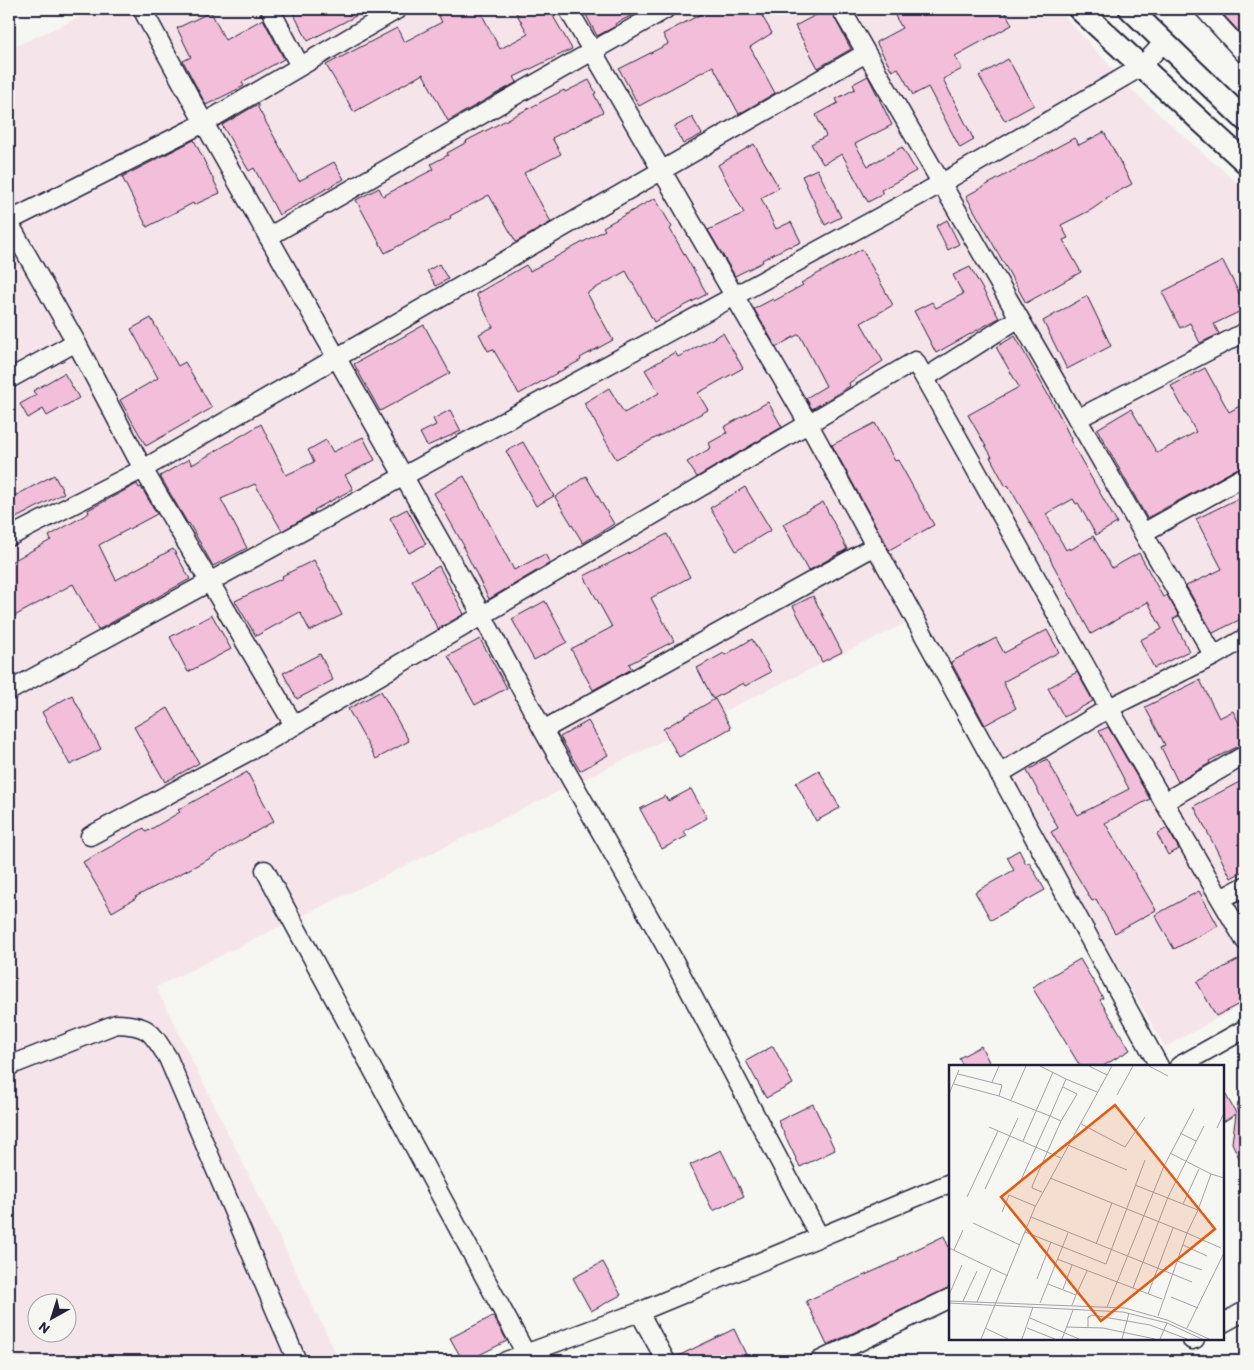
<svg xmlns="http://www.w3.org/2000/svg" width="1254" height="1370" viewBox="0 0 1254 1370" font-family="Itim,sans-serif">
	<rect width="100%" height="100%" fill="#f6f6f2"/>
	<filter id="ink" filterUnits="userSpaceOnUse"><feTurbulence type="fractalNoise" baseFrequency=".02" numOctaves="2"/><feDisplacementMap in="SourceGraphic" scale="10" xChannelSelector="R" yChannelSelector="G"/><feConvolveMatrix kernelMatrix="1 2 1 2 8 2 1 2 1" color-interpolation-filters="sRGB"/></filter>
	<g filter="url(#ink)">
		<path fill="#f5e5ea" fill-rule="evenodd" d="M98,9H1058L1134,92L1245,190V1003L1165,1047L914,619L156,987L340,1361H9V49ZM38,1302H68V1332H38Z"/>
		<path fill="#f3bed9" stroke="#22223b" d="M291,9H369L308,41Z
			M435,9H479L500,49L528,34L514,9H549L572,49L514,77L517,82L448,121L423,74L354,112L326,65L397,28L404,42L442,22Z
			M583,9H644L615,24L616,26L597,36Z
			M704,9H758L772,33L750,47L775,93L739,114L713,66L639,106L619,69L668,44L663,34L705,12Z
			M827,9H830L851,49L818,68L795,26Z
			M891,9H1004L1012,25L955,56L962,69L943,79L974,140L960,148L928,87L913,95L898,68L892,71L876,42L902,28Z
			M1218,9H1245V38Z
			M211,12L225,40L263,19L284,59L242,82L244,86L206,105L183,61L191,57L177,28Z
			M1008,59L1034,105L1005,121L979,76Z
			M868,76L892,125L855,144L868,166L902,147L916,171L881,190L883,194L868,202L842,154L823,164L811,144L826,136L816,115L838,103L836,99L855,89L853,84Z
			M589,80L596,93L594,94L603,112L552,138L561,154L524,173L551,222L516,242L489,195L450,216L451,218L385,253L356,200L379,188L383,196L434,169L431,164L448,155L447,153L467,142L466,141L564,90L565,92Z
			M258,104V108L299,181L334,162L344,179L279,215L254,168L249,171L222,125Z
			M692,117L702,134L683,144L674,127Z
			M1104,132L1132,184L1106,198L1107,199L1091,210L1061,225L1068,238L1063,240L1081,272L1026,303L966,196L1074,138L1079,145Z
			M194,140L220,193L194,205L193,203L147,227L122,177Z
			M754,144L779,188L761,198L776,229L791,222L801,242L790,247L789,246L762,260L763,262L735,276L708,230L744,213L718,165Z
			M817,169L841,217L825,225L802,176Z
			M655,198L672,227L670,229L707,294L654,322L626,271L587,293L613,340L580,358L581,360L519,394L493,349L488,351L479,334L493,327L476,294L526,265L530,271L605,230L603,227Z
			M947,220L959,244L948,250L936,226Z
			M862,249L893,305L861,323L883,361L849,383L850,386L812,409L806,398L826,386L799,334L776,347L754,309L773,299L774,301L803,285L801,283Z
			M1223,261L1245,305V309L1214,324L1219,334L1200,343L1190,323L1180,328L1162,292Z
			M439,264L448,279L436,286L427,271Z
			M970,267L999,318L936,353L914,311L932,302L936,308L963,294L953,275Z
			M1087,296L1111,346L1067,369L1043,321Z
			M151,318L178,366L185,362L212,408L146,446L120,400L158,378L131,329Z
			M424,325L450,373L380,411L354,364Z
			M723,333L743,368L698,393L708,410L616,459L584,403L609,388L624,413L659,393L645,370L675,352L678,357Z
			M1015,336L1060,416L1071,439L1070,440L1117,523L1096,535L1078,503L1076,504L1073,499L1046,514L1066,550L1069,548L1070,550L1093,536L1112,568L1139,553L1163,597L1167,595L1179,616L1173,619L1189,651L1154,668L1140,640L1162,629L1148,602L1091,634L1050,559H1051L1008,485L1006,487L990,457H992L968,415L1019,387L996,347Z
			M1205,368L1229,412L1245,403V465L1240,467L1147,518L1097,429L1131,409L1157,453L1196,432L1171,386Z
			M64,373L79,398L47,416L43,409L28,418L20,404L36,395L33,391Z
			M768,402L782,427L697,477L687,462L711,448L709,443L727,433L724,427Z
			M450,410L461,431L427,446L420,433L436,425L433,419Z
			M875,423L895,461L898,460L934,525L889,550L832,445Z
			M261,424L286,475L314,462L308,450L326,440L333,452L363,437L375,460L345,475L353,489L314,510L315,512L282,531L255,484L221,499L247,548L213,566L189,523L188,524L160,476L189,459L192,465Z
			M523,442L554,496L536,506L506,451Z
			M54,475L64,493L14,519L9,509V499Z
			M464,476L514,570L545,554L550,563L489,599L463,547L464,546L434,493Z
			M586,476L614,524L583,543L555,497Z
			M137,484L139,488L141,487L157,514L99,545L116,580L173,549L190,579L98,630L73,584L9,619V563L51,540L49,536L89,513L88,510Z
			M745,487L771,530L736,551L710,508Z
			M1245,495V617L1213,633L1186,586L1222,569L1196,519Z
			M823,502L847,549L808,571L783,524Z
			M407,509L426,544L409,553L390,518Z
			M667,534L690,577L651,598L674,641L629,664L632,669L593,690L571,649L612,627L584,576Z
			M314,560L342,615L310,631L300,612L256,636L235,601L283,578L282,576Z
			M439,566L464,614L438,629L412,580Z
			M813,596L842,652L822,662L793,606Z
			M545,601L567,642L534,660L512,619Z
			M212,615L231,649L188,672L170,637Z
			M1047,630L1059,652L1003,682L1016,708L985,725L951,662L996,638L1004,653Z
			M480,639L507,688L475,705L448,656Z
			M752,639L771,672L745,686L743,683L713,699L697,668L724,653L725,655Z
			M320,654L333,680L297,699L283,673Z
			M1077,672L1093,701L1064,717L1048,688Z
			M1200,680L1219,718L1233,711L1245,735V743L1209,761L1210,763L1178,782L1161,747L1165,745L1145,707Z
			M381,691L409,741L376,759L348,709Z
			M72,695L101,749L70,765L42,712Z
			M715,699L731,728L679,757L663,729Z
			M168,708L199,763L165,782L134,727Z
			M588,721L608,755L580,771L560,737Z
			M1108,727L1150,799L1105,823L1156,910L1115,933L1096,899L1092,901L1051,832L1058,828L1027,771L1047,759L1078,815L1129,789L1099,731Z
			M819,770L840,808L816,821L796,783Z
			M247,772L274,821L207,860L135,897L136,898L112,912L83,862L144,828L146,832L180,812L178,810Z
			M1245,779V870L1231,878L1194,806Z
			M691,789L707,818L684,831L687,836L662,849L640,809L665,796L668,801Z
			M1167,828L1179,849L1168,855L1157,834Z
			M1019,850L1026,864L1029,862L1045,890L991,920L975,892L1014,870L1007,857Z
			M1199,891L1218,926L1174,949L1155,915Z
			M1245,956V1001L1216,1016L1197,982Z
			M1080,959L1103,998L1100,1000L1130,1050L1103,1066H1080L1032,987Z
			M773,1046L793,1084L766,1098L746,1061Z
			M981,1046L991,1066H963L959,1058Z
			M1223,1090L1236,1113L1238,1103L1245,1104V1171L1232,1143L1236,1114L1223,1122Z
			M813,1104L835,1150L800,1167L778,1121Z
			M721,1150L744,1196L713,1211L690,1165Z
			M944,1236L950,1250V1287L827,1345L806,1301L899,1260L898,1258Z
			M603,1262L621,1295L591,1311L573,1278Z
			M493,1316L507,1341L467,1361H463L450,1338Z
			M734,1329L749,1361H677L676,1357Z"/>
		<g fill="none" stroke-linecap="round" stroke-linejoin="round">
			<defs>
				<path id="minor" d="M270,9L300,66
					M398,9L204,123L482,615L543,730L875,546
					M568,9L808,423L1159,1066
					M841,9L1214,656
					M1204,9L1245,54
					M9,221L204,123L142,9
					M9,223L76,342L143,469L294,725
					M268,237L666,9
					M925,378L1019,318
					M9,379L76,342
					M1077,419L1245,332
					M1143,533L1245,476
					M9,537L143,469L866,53
					M9,691L942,183L1141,67L1164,42
					M543,730L673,959L819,1236
					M999,774L1109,708L1214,656L1245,638
					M1164,802L1245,755
					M90,836L270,740L915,361L1109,708L1245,941
					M265,870L526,1354
					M1221,899L1245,886
					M9,1066L116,1024C149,1025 151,1031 168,1058L297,1361
					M1179,1066L1245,1029
					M639,1312L666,1361
					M1223,1323L1245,1311
					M1191,1339L1192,1340L1195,1339
					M506,1361L639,1312L950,1183
					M819,1361L950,1298"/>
				<path id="major" d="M1079,9L1245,162
					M1130,9L1245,120"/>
			</defs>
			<use href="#minor" stroke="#22223b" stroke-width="21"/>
			<use href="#major" stroke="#22223b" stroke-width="25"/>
			<use href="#minor" stroke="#f6f6f2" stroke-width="18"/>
			<use href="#major" stroke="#f6f6f2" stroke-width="21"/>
		</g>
	</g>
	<g transform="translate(949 1065)">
		<rect width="275" height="275" fill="#f6f6f2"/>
		<path fill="none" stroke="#a1a1a9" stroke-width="1" d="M91,1L117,14L101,51L112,56L128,29L114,22M140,1L158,10M200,1L219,11M9,9L53,20L50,31M117,14L148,27M43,17L50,1M5,19L50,31L101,51L72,115M0,29L10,5M168,30L184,1M62,35L77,1M132,59L176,82L196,52M40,62L112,93M268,63L275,48M231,68L247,76M74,76L104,7M119,80L178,105M221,88L262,109M101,113L163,138M186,120L249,145L262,109L275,113M36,124L69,53M93,127L83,123L84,119L112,56M18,132L49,66M234,139L250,104M249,145L238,168L272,183M53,147L60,130L86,141M82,152L243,217M24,158L71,180M76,167L157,199L196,95M147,179L163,138L238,168L209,251M234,180L258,191M0,183L59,211M5,185L14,165M108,194L213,234M228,196L253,205M88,214L102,177M99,219L127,230L123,240M184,223L219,132L255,61M114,224L123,200M199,229L224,163M0,230L13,200M127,230L138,206M222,232L249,243M0,236L176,243L218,255L260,274M14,236L28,206M28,237L42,204M0,238L174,247L218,258L253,274M91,238L119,168M158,242L215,101L245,44M81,253L130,274M117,262L154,263L206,274M36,263L59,274M78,263L106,274M139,263V252L143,250L201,260L238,274M238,263L275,188M32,274L86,142L163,1M73,274L84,242M113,274L124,245M173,274L180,248M211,274L218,258"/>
		<path fill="#e8590c" fill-opacity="0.15" stroke="#e8590c" stroke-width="2.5" d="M166,40L266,164L152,256L52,132Z"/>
		<rect width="275" height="275" fill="none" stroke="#22223b" stroke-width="2.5"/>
	</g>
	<rect width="1254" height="1370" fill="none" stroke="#f6f6f2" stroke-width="30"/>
	<rect x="15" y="15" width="1224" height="1340" fill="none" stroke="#22223b" stroke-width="2" filter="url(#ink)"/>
	<g transform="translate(52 1318) rotate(219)"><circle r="24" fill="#f6f6f2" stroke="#a1a1a9"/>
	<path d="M0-4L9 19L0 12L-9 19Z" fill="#22223b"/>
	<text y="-8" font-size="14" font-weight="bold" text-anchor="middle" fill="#22223b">N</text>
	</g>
</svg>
